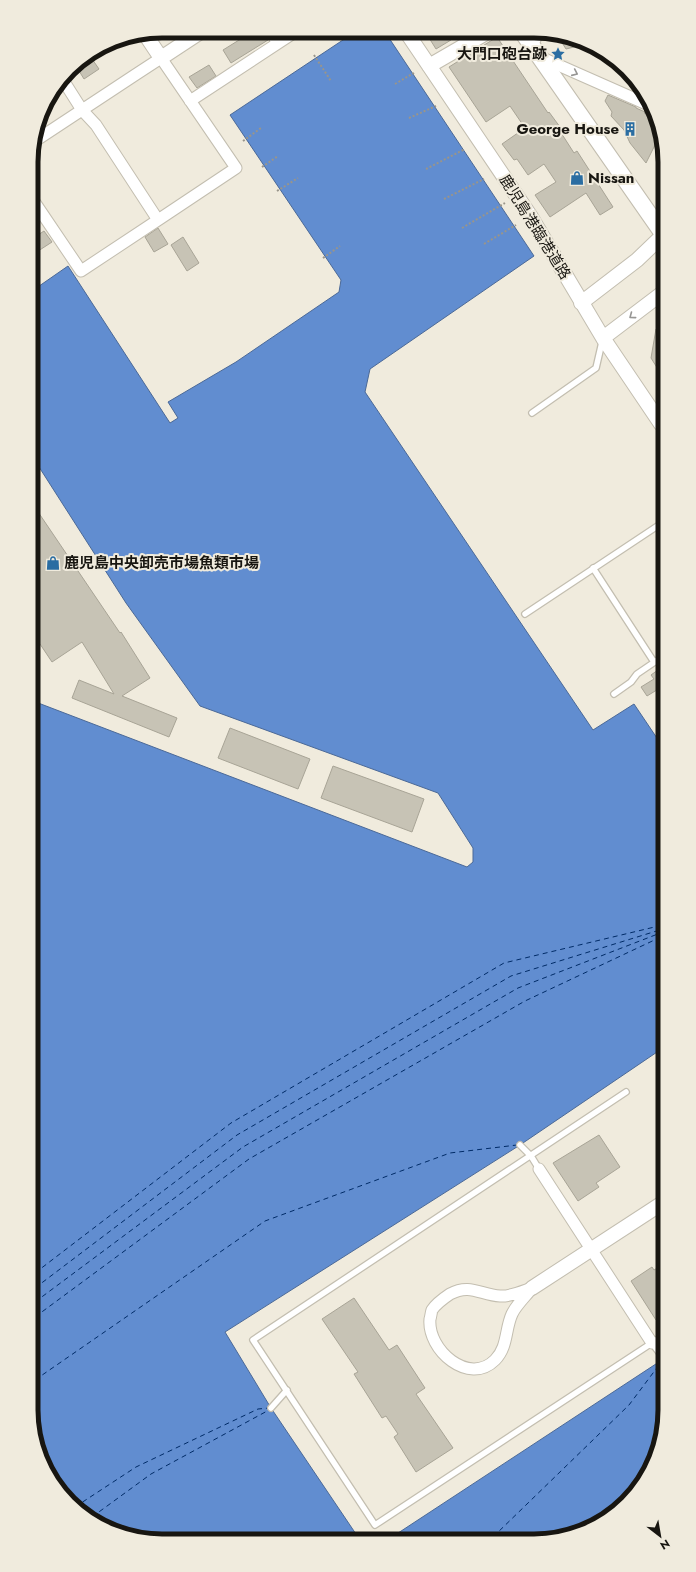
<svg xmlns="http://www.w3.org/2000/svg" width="696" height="1572" viewBox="0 0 696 1572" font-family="Jost,'Noto Sans JP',sans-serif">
	<rect width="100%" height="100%" fill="#f0ebdd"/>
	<path fill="#618dd0" stroke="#4b6997" d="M355,32H385L534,256L370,369L365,392L593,730L634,704L663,747V1048L520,1145L225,1332L271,1408L358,1537L137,1539L75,1508L49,1476L36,1444L33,701L467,867L473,862V848L438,793L200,706L126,603L32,456V291L68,266L170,423L178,418L168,402L236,362L339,292L341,280L230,115Z
		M665,1358V1419L655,1460L638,1490L607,1519L568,1536L392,1537Z"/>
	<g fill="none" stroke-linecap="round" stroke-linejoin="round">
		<path stroke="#002b67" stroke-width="1" stroke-dasharray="5 4" stroke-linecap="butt" d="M35,1273L231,1123L504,963L663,925
			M35,1288L237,1135L511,976L663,929
			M35,1302L243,1147L518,988L663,932
			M35,1317L249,1159L525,1001L663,936
			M35,1380L265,1221L450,1153L517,1145
			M75,1507L136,1467L258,1409L269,1408
			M92,1517L151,1474L269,1410
			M493,1537L629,1405L662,1361"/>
	</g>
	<path fill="#c7c3b5" stroke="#a8a496" d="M252,32H262L268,40L231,63L223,50Z
		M426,33H447L451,40L436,49Z
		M556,33H559L582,45L566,49Z
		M497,37L548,113L549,112L560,127L558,128L574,153L577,151L613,207L600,215L586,193L550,217L535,195L556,182L544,164L528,175L517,159L514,160L502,144L525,128L510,106L486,122L449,67Z
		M90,56L99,69L84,79L76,66Z
		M209,65L216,76L197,88L189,77Z
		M608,95L636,107V108L645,112L644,113L656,118L660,128L661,142L657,141L646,163L630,143L624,130L611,116L612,112L605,101Z
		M158,228L168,244L154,252L145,237Z
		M44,231L52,242L32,255V239Z
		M183,237L199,263L187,271L171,245Z
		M656,329H661V374L651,358Z
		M32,503L120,633L121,632L150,678L122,696L177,718L169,737L72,698L79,680L114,694L82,642L52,662L40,644L33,649Z
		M662,667V692L660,688L647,696L641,687L654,679L651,675Z
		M230,728L310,759L298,789L218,758Z
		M333,766L424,799L412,832L321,798Z
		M599,1135L620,1167L596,1183L599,1187L578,1201L553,1163Z
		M664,1264V1314L656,1320L631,1281L652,1267L654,1270Z
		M354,1298L389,1350L397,1345L425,1388L416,1394L453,1448L416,1472L394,1437L398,1434L386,1416L382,1418L354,1374L358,1372L322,1319Z"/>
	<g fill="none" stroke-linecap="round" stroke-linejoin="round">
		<defs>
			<path id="service" d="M532,413L596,368L602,342
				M593,568L654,662
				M525,614L662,523
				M614,694L631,682L637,674L662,657
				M626,1092L253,1340L375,1525L664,1335
				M520,1145L531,1156L539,1169
				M652,1343L664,1359
				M271,1408L287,1390"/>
			<path id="minor" d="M271,32L278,43
				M532,46L538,33
				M540,57L651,106
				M190,101L295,32
				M35,141L135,75L161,58L236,168L158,220L96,125L82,110L63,80
				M31,197L81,271L158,220
				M539,1169L652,1343
				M532,1288C526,1296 516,1305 512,1314C505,1329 508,1347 495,1360C469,1386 427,1350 430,1319C431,1316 431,1313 432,1310C436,1304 444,1298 450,1294C470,1283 481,1295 500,1296C510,1297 523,1291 532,1288Z"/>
			<path id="tertiary" d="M407,33L531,217L603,338L661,424
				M145,34L161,58L202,31
				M429,66L486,33
				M581,303L637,260L661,237
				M603,338L661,294
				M532,1288L664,1202"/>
			<path id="secondary" d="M523,33L661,231"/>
		</defs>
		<use href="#service" stroke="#c3beb0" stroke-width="8"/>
		<use href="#minor" stroke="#c3beb0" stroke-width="13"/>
		<use href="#tertiary" stroke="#c3beb0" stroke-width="16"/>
		<use href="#secondary" stroke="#c3beb0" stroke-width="18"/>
		<path stroke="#99958b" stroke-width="2" stroke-dasharray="2 2" stroke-linecap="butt" d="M314,55L331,81
			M395,84L414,73
			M409,118L436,106
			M243,141L261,128
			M262,167L278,156
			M426,169L465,149
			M277,191L298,178
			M444,199L484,179
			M462,228L505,203
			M484,244L516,225
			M323,258L340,246"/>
		<use href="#service" stroke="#fff" stroke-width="5.5"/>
		<use href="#minor" stroke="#fff" stroke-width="11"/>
		<use href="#tertiary" stroke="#fff" stroke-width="14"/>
		<use href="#secondary" stroke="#fff" stroke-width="16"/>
	</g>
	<defs><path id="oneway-chevron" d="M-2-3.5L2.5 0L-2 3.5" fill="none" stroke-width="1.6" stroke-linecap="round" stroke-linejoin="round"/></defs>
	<g stroke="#979694">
		<use href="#oneway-chevron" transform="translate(575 73) rotate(24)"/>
		<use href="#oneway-chevron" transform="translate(632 316) rotate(143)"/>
	</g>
	<defs>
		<symbol id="sight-bare" viewBox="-9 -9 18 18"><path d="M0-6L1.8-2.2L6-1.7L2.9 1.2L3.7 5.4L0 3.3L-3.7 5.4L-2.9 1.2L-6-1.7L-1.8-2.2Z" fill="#2a6da2" stroke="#f0ebdd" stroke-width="2.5" paint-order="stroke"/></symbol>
		<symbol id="building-bare" viewBox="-9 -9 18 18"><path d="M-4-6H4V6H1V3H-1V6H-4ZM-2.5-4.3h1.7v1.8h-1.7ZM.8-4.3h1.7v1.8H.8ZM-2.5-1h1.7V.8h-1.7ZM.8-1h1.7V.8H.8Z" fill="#2a6da2" stroke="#f0ebdd" stroke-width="2.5" paint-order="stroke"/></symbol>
		<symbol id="shop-bare" viewBox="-9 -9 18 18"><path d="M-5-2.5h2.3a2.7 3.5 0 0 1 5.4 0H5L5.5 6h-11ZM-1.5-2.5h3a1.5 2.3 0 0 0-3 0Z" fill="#2a6da2" stroke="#f0ebdd" stroke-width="2.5" paint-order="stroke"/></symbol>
	</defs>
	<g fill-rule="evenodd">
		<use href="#sight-bare" x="548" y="44" width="20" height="20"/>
		<use href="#building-bare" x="620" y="119" width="20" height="20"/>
		<use href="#shop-bare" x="567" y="168" width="20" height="20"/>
		<use href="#shop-bare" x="43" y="553" width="20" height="20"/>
	</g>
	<g text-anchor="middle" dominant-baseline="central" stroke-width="4" stroke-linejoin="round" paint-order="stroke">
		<g font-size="15" font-weight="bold" fill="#181611" stroke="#f0ebdd" text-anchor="end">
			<text x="547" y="54">大門口砲台跡</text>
			<text x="619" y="129">George House</text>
			<text x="588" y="178" text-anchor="start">Nissan</text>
			<text x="64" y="563" text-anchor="start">鹿児島中央卸売市場魚類市場</text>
		</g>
		<g font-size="15" fill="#181611" stroke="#f0ebdd">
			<text transform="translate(535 227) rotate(58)">鹿児島港臨港道路</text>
		</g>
	</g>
	<path d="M0 0H696V1572H0ZM162 38H534A124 124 0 0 1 658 162V1410A124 124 0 0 1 534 1534H162A124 124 0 0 1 38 1410V162A124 124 0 0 1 162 38Z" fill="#f0ebdd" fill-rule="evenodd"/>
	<path fill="none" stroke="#181611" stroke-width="5" d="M162 38H534A124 124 0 0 1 658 162V1410A124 124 0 0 1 534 1534H162A124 124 0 0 1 38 1410V162A124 124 0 0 1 162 38Z"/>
	<g transform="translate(660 1536) rotate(149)" stroke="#f0ebdd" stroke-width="3" paint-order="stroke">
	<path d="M0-3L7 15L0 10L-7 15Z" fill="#181611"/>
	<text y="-6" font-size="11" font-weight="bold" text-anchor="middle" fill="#181611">N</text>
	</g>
</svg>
